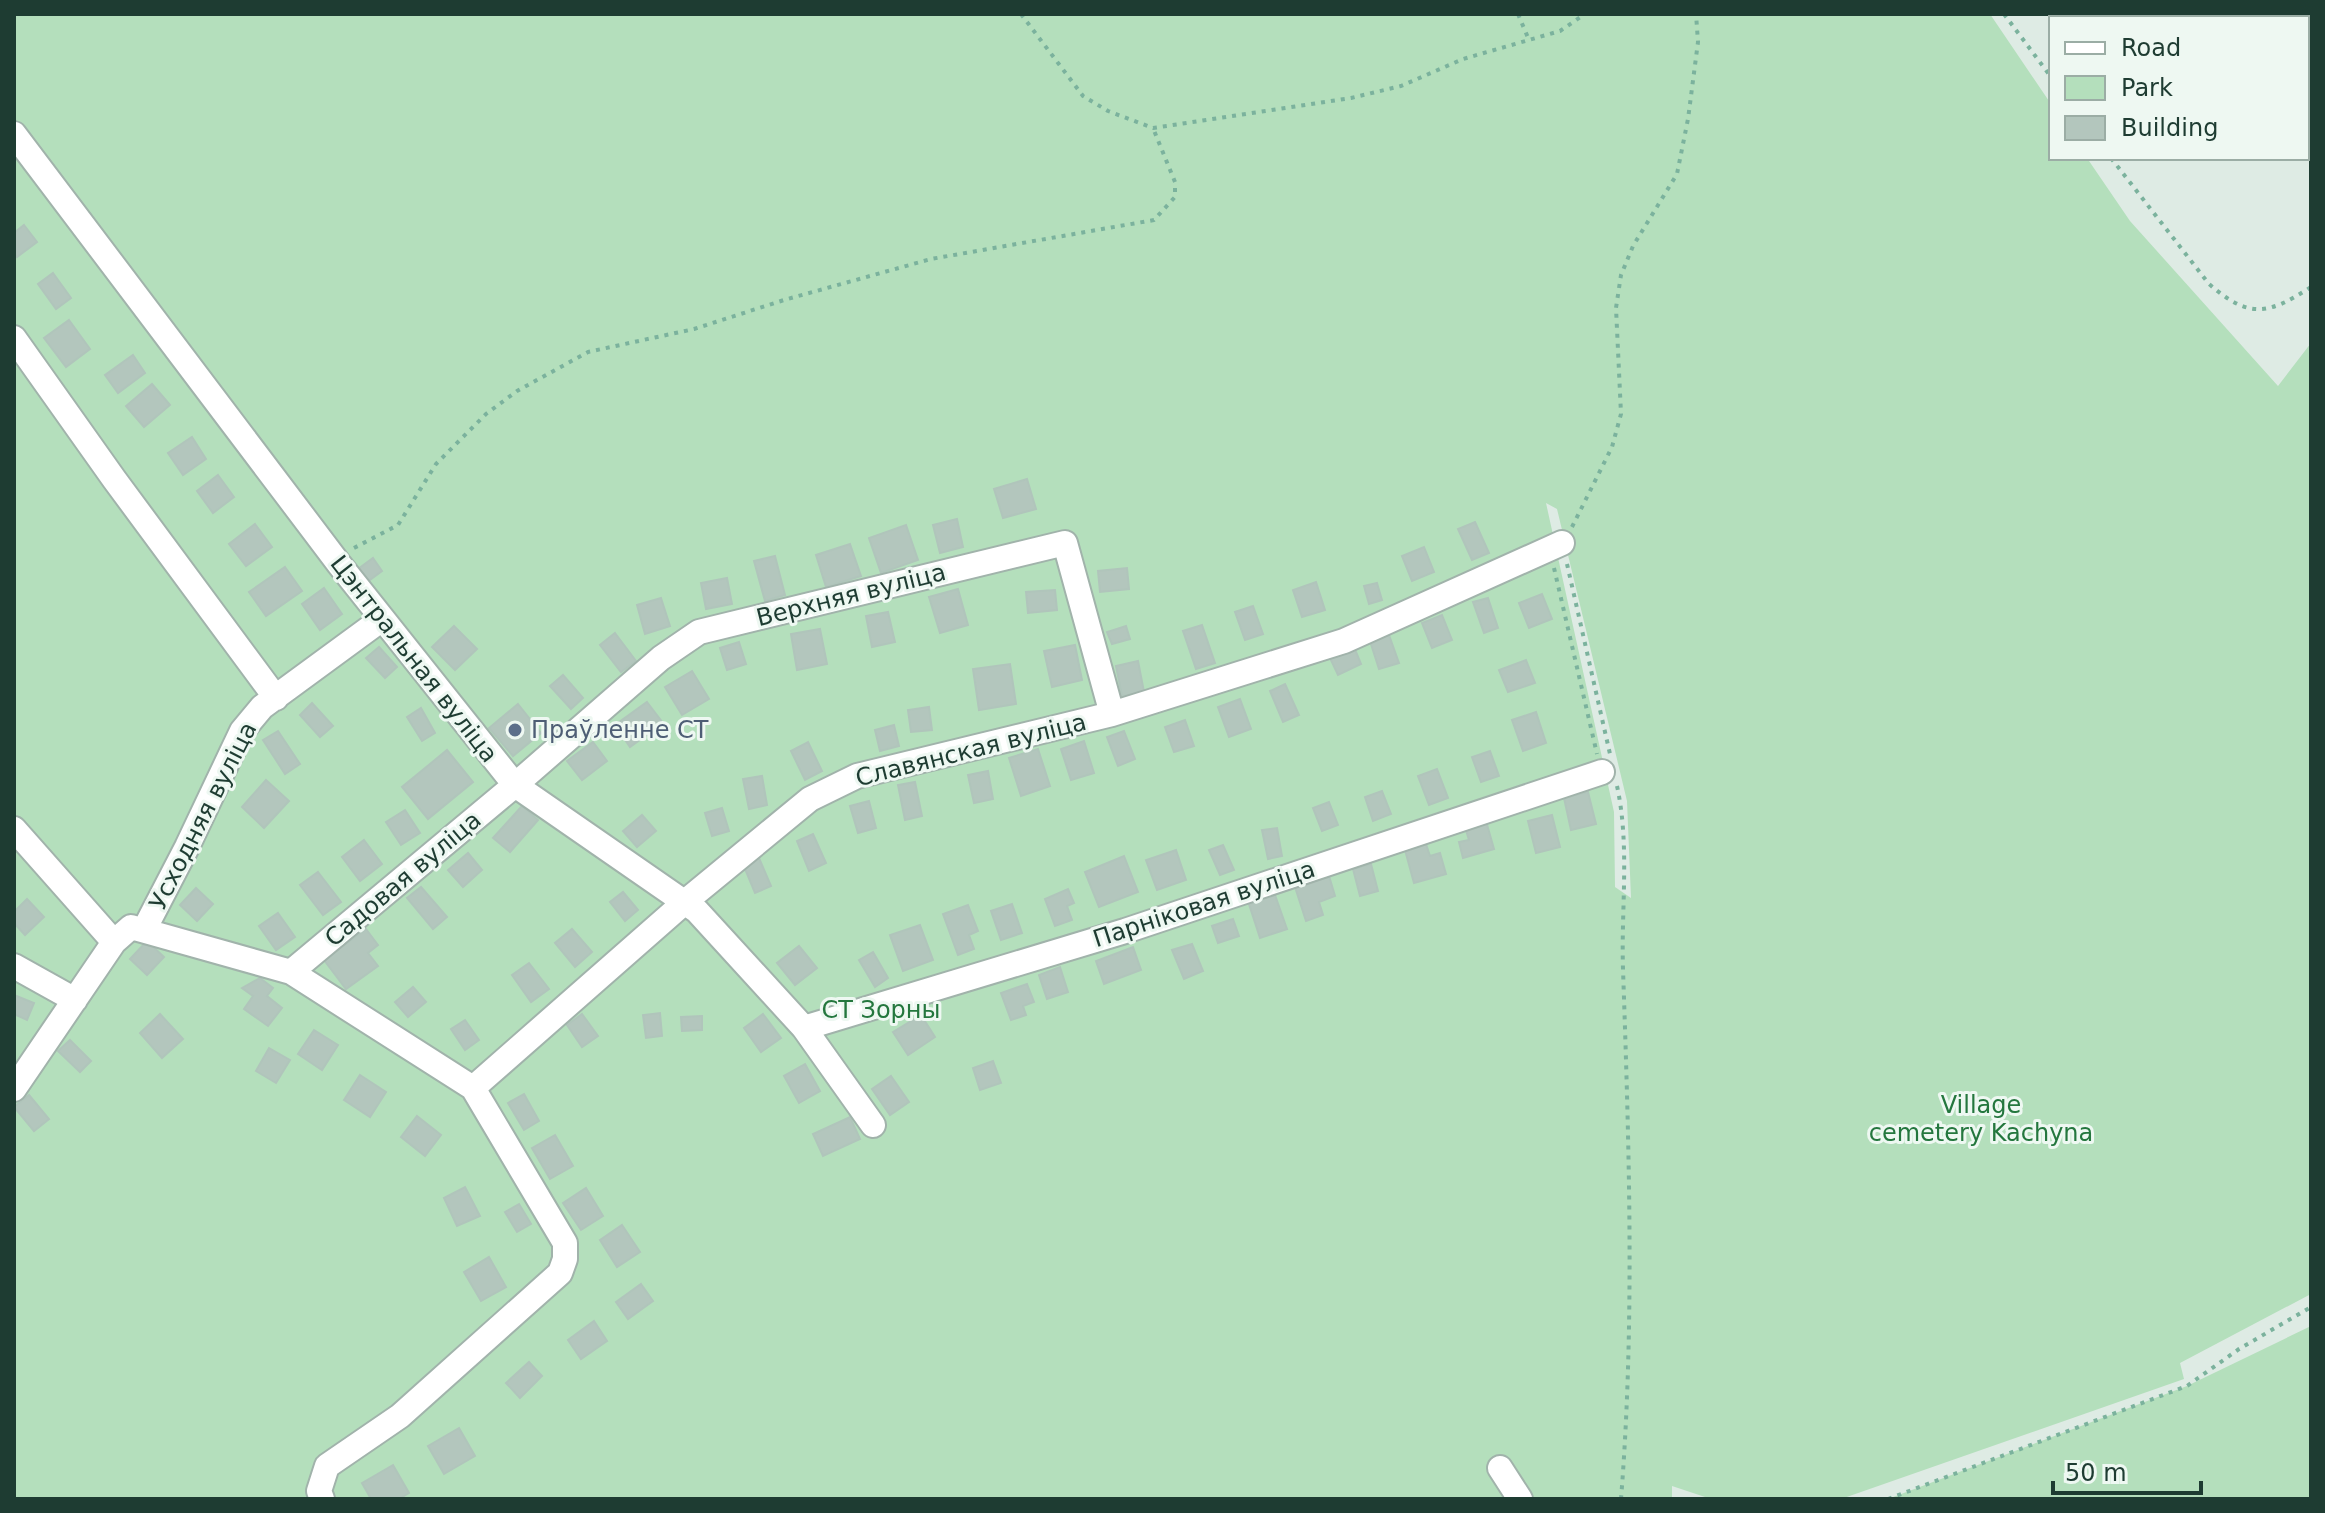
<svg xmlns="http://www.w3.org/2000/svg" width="2325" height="1513" viewBox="0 0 2325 1513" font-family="'DejaVu Sans',sans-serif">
	<rect width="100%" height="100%" fill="#deebe4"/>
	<path fill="#b4dfbc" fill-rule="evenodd" d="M14,14H1990L2051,104V158H2087L2130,221L2278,386L2311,343V1294L2180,1363L2184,1379L1841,1499H1711L1672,1486V1499H14ZM1546,503L1557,509L1627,801L1631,898L1615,887L1614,812Z
		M2311,1326V1499H1888L2187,1386Z"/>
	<path fill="#b3c6bd" stroke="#b0c5bb" stroke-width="2" d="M24,225L37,242L17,257L14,253V233Z
		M53,273L71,298L56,309L38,284Z
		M69,320L90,349L66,367L44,338Z
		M133,355L145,373L118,393L105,375Z
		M152,384L170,405L144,427L126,406Z
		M192,437L206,459L183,475L168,453Z
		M218,475L234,497L213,513L197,491Z
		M1027,479L1036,509L1003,518L994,489Z
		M957,519L963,547L940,553L933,525Z
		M1475,522L1489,553L1472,560L1458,529Z
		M255,524L272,547L246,566L229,544Z
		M906,525L918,560L881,573L869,538Z
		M850,544L861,576L826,587L816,555Z
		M1424,547L1434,572L1412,581L1402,556Z
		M775,556L785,595L765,601L754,561Z
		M373,558L382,571L363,585L354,572Z
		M285,567L302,591L266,616L249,592Z
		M1127,568L1129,589L1100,592L1098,571Z
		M727,578L732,604L706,609L701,583Z
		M1316,582L1325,610L1302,617L1293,590Z
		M1377,583L1382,600L1369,604L1364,586Z
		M324,588L342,614L320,630L302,604Z
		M958,589L968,625L940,633L929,597Z
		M1055,590L1057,610L1028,613L1026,592Z
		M1542,594L1552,619L1529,628L1519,603Z
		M661,598L670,626L645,634L637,605Z
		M1488,598L1498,628L1484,633L1473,602Z
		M1253,606L1263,634L1245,640L1235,612Z
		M888,612L895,642L872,647L866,616Z
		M1442,615L1452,640L1432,648L1422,623Z
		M1202,625L1215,663L1196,669L1183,631Z
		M454,626L477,649L455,670L432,647Z
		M1126,626L1130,639L1112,644L1107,632Z
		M820,629L827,664L797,670L791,634Z
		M615,633L636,661L621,672L600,645Z
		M1389,635L1399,663L1379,669L1370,641Z
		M739,642L746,664L727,670L720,648Z
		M1075,645L1082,680L1052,687L1044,651Z
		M379,647L397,667L385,678L366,658Z
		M1354,647L1361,664L1338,675L1330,658Z
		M1526,660L1535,683L1508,692L1499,670Z
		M1138,661L1144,692L1122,696L1116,666Z
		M1010,664L1016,704L979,710L973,669Z
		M692,671L709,699L682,715L665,687Z
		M563,675L583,698L571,709L550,686Z
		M1285,684L1299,715L1283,722L1270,691Z
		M1240,699L1251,729L1229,737L1218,707Z
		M647,702L663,723L630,747L615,725Z
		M312,703L333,726L320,737L300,715Z
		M518,704L541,733L513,756L489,728Z
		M929,707L932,730L911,732L908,710Z
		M421,708L435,733L422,741L407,717Z
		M1536,712L1546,743L1523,751L1512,720Z
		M1185,720L1194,746L1174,752L1165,727Z
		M894,725L899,746L880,751L875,730Z
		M278,731L300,764L285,774L263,740Z
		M1124,731L1135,759L1118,766L1107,737Z
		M1084,741L1094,773L1071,780L1061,749Z
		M593,742L607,761L582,780L567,761Z
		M808,742L822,771L805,780L791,751Z
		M1038,749L1050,786L1021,796L1009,758Z
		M447,750L473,782L428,819L402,787Z
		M1490,751L1499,776L1481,782L1472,757Z
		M1437,769L1448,798L1429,805L1418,776Z
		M988,771L993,799L974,803L968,775Z
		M762,776L767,805L749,809L743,779Z
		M266,780L289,801L264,828L242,807Z
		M915,782L922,816L905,820L898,785Z
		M1382,791L1391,814L1373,821L1365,797Z
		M1588,792L1596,824L1571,830L1564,798Z
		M869,801L876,828L858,833L850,806Z
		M1329,802L1338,825L1322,831L1313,808Z
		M522,806L538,820L510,852L493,838Z
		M722,808L729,831L712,836L705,813Z
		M405,810L420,833L401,845L386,822Z
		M642,815L656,831L637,847L623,831Z
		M1552,815L1560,847L1536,853L1528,821Z
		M1486,821L1494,849L1463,858L1459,842L1469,840L1465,827Z
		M1277,828L1282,856L1268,859L1262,830Z
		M813,834L826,863L809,871L797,841Z
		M364,840L382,864L360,881L342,857Z
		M1426,844L1430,856L1440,853L1446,874L1414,883L1405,850Z
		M1223,845L1234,870L1220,875L1209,850Z
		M1176,850L1186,880L1157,890L1146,860Z
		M468,853L482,870L463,887L448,870Z
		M1124,856L1138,892L1099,907L1085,872Z
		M759,858L771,886L755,893L743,864Z
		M1371,864L1378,891L1360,896L1353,869Z
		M318,872L341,902L323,915L300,885Z
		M1329,876L1335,896L1319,902L1323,915L1306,921L1295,887Z
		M421,887L447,917L433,929L407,898Z
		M196,888L213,904L197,921L180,905Z
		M1068,889L1074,903L1067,906L1072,920L1055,926L1045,899Z
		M623,892L638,910L625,921L610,902Z
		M1275,895L1287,929L1260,938L1249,904Z
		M27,899L44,917L25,935L14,923V912Z
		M1012,904L1022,933L1001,940L991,911Z
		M968,905L978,931L969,935L974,949L958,955L943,914Z
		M278,913L295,937L276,950L259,926Z
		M1233,919L1239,936L1218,943L1212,926Z
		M920,925L933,960L903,971L890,935Z
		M366,929L378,945L368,953L378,966L346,989L324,960Z
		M572,929L592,952L575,967L555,943Z
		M147,941L164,957L147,975L130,959Z
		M1192,944L1203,971L1184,979L1172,950Z
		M799,946L817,968L795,985L777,963Z
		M1133,947L1141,970L1104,984L1096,961Z
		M873,952L888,978L875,987L859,960Z
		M529,963L549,989L531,1002L512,975Z
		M1060,967L1068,992L1047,999L1039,975Z
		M260,978L273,988L267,996L282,1008L268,1026L244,1009L253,996L242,988Z
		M1027,984L1034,1002L1023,1006L1026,1015L1011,1020L1001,993Z
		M413,987L426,1002L408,1017L395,1002Z
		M14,995L34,1003L27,1020L14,1014Z
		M660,1013L662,1036L646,1038L643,1015Z
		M160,1014L183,1039L162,1058L140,1033Z
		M582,1014L598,1036L582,1047L567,1025Z
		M763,1014L781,1038L761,1052L744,1028Z
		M921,1015L935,1037L908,1055L893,1032Z
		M702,1016V1030L682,1031L681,1017Z
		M465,1020L479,1040L465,1050L451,1029Z
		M314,1030L338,1045L322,1070L298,1054Z
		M70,1040L91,1061L80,1072L58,1051Z
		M269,1048L290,1060L276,1083L256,1071Z
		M993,1061L1001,1083L980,1090L973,1068Z
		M805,1064L820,1091L799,1103L784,1076Z
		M360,1075L386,1092L370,1117L344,1100Z
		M891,1076L909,1102L890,1115L872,1089Z
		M524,1094L539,1121L524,1130L508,1103Z
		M29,1095L49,1119L34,1131L14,1107Z
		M417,1116L441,1135L425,1156L401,1137Z
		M850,1117L860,1139L823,1156L813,1134Z
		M555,1135L573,1166L550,1179L532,1148Z
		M465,1187L480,1216L457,1226L444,1198Z
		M586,1188L603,1216L581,1230L563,1203Z
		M519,1204L531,1224L517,1232L505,1212Z
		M622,1225L640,1252L617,1267L600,1240Z
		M489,1257L506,1287L481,1301L464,1272Z
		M641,1284L653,1301L628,1319L616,1302Z
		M594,1321L607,1341L581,1359L568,1340Z
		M529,1362L542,1376L520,1398L506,1383Z
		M459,1428L475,1456L444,1474L428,1446Z
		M393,1465L409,1493L399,1499H371L362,1483Z"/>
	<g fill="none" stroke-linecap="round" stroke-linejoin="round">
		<defs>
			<path id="minor" d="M14,134L339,564L515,785L697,911L804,1028L873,1125
				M14,338L114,479L276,698
				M14,829L114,942
				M144,930L187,847L242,731L262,707L382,619
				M14,966L75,1000
				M291,972L515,785L661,658L699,632L1065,543L1112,714
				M804,1028L1125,931L1602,772
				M473,1088L686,901L810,799L857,776L1112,714L1344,641L1562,543
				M14,1089L114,942L131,927L291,972L473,1088L565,1243V1259L560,1273L400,1416L327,1466L319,1491L322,1499
				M1500,1468L1520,1499"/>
		</defs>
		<use href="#minor" stroke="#a1b3ab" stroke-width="28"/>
		<path stroke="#7bb29d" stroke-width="4" stroke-dasharray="4 6" stroke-linecap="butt" d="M1021,14L1083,96L1108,111L1153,128L1351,98L1401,86L1463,59L1560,31L1585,14
			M1518,14L1529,40
			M2004,14L2051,77
			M2111,158L2209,284C2249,319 2268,315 2311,287
			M1572,527L1612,447L1621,414L1616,308L1621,275L1633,246L1677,174L1688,119L1698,42L1696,14
			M354,548L398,525L436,464L486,414L517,391L588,352L694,329L784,300L931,259L1154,220L1175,197V182L1153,128
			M1567,564L1610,754
			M1554,568L1597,754
			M1617,786C1630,845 1621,909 1623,969C1629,1145 1635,1323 1621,1499
			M1888,1499L2187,1386L2239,1349L2311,1307"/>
		<use href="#minor" stroke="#fff" stroke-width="24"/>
	</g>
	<circle fill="#5c6f8a" stroke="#eef8f2" stroke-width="3" cx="515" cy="730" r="8"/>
	<g text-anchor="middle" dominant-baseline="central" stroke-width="6" stroke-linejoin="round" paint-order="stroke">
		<g font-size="24" fill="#1e3c32" stroke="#eef8f2">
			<text transform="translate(851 595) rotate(-14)">Верхняя вуліца</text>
			<text transform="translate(414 659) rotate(52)">Цэнтральная вуліца</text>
			<text transform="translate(971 750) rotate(-14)">Славянская вуліца</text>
			<text transform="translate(203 816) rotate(-63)">Усходняя вуліца</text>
			<text transform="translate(403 879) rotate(-40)">Садовая вуліца</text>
			<text transform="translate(1204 904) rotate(-18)">Парніковая вуліца</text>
		</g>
		<g font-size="24" fill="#4e5e75" stroke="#eef8f2" text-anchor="start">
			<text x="531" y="730">Праўленне СТ</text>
		</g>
		<g font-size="24" fill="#24773e" stroke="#eef8f2">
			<text x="881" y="1010">СТ Зорны</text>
			<text x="1981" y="1105">Village<tspan x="1981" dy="28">cemetery Kachyna</tspan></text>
		</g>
	</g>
	<rect width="2325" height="1513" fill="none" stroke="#1e3c32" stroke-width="32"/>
	<rect x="2049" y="16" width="260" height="144" fill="#eef8f2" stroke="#9bada5" stroke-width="2"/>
	<rect x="2065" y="42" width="40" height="12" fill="#ffffff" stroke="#9bada5" stroke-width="2"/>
	<text x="2121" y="56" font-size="24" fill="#1e3c32">Road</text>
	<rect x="2065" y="76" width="40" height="24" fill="#b4dfbc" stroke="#9bada5" stroke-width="2"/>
	<text x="2121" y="96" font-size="24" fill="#1e3c32">Park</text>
	<rect x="2065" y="116" width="40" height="24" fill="#b3c6bd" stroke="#9bada5" stroke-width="2"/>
	<text x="2121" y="136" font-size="24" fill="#1e3c32">Building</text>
	<path d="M2053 1481v12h148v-12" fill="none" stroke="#1e3c32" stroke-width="4"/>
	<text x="2065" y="1481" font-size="24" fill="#1e3c32" stroke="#eef8f2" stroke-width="6" paint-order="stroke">50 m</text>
</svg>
